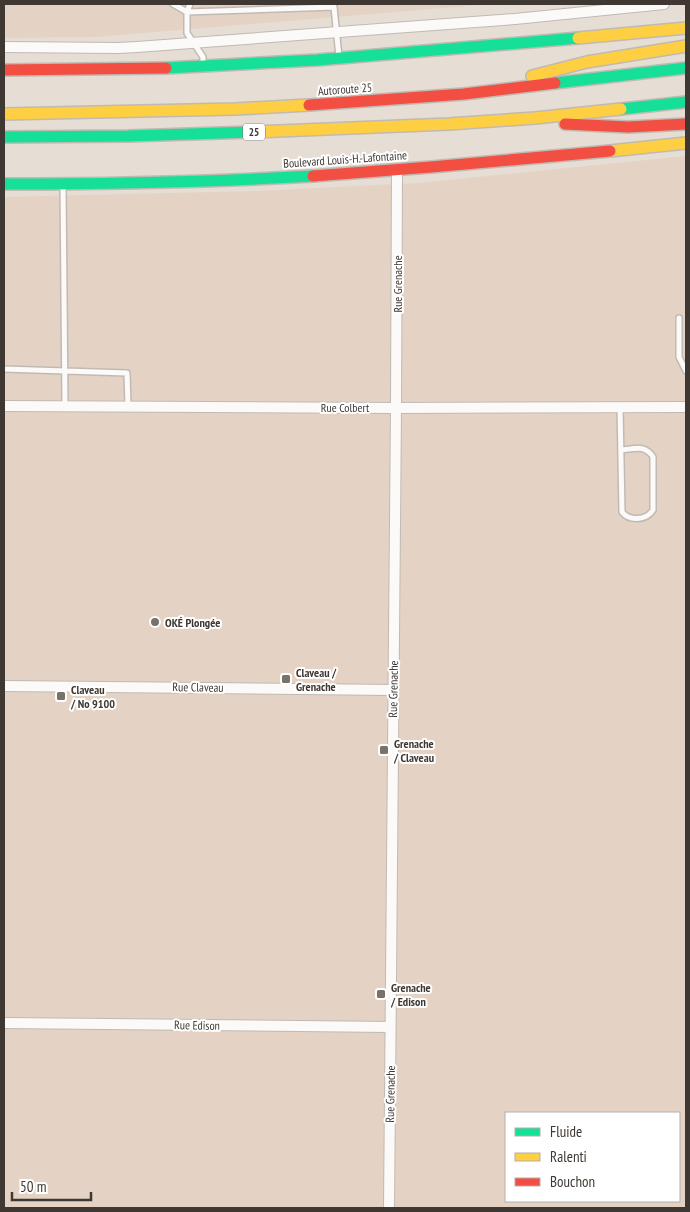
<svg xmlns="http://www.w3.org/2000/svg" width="690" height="1212" viewBox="0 0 690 1212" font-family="'PT Sans Narrow',sans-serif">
	<rect width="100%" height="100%" fill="#e6ddd4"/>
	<path fill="#e4d3c4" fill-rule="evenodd" d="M4,4H491L95,37L4,38Z
		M686,156V1208H4V197L257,191L418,183ZM506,1113H679V1201H506Z"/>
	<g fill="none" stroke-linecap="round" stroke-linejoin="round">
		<defs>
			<path id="lane" d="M173,4L187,12L190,4
				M203,66V57L187,33V12L334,7L339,57
				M63,184L65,406
				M679,318V357L686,371
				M4,369L127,373L128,406
				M620,407L622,512C629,521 646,521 653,510V457C645,444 634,449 621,450"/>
			<path id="street" d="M4,47L118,48L137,47L515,19L664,4
				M4,406L396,408L686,407
				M4,686L393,690
				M4,1023L390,1027
				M389,1208L396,408L397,170"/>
			<path id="fast" d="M166,68L317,60L578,38
				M555,83L686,68
				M621,109L686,102
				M4,137L128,136L252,132
				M4,184C107,184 210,182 313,176"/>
			<path id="slow" d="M578,38L686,28
				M532,76L587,62L686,46
				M4,114L235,109L309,105
				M252,132L449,124L535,118L621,109
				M610,151L686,143"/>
			<path id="jam" d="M4,70L166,68
				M309,105L464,94L555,83
				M565,124L628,127L686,124
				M313,176L431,167L610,151"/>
		</defs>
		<use href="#lane" stroke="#c0bab3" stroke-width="8"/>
		<use href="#street" stroke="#c0bab3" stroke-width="12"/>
		<use href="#fast" stroke="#c0bab3" stroke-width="14"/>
		<use href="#slow" stroke="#c0bab3" stroke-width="14"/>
		<use href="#jam" stroke="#c0bab3" stroke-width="14"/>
		<use href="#lane" stroke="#fbfaf9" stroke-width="5"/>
		<use href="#street" stroke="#fbfaf9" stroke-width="10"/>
		<use href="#fast" stroke="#16e098" stroke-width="11"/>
		<use href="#slow" stroke="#ffcf43" stroke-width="11"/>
		<use href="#jam" stroke="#f24e42" stroke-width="11"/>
	</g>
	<g fill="#79726b" stroke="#fff" stroke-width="2">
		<circle cx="155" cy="622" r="5"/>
		<rect x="281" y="674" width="10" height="10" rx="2.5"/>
		<rect x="56" y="691" width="10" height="10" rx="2.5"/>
		<rect x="379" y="745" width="10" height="10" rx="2.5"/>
		<rect x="376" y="989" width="10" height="10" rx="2.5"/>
	</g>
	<g text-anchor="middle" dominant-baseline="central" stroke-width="4" stroke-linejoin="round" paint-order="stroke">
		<rect fill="#fff" stroke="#797470" stroke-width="1" x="243" y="123.5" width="22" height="17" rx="4"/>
		<g font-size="11" font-weight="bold" fill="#3f3832">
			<text x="254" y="132">25</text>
		</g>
		<g font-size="12" fill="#3f3832" stroke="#fff">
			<text transform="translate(345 89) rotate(-4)">Autoroute 25</text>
			<text transform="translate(345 159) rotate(-4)">Boulevard Louis-H.-Lafontaine</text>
			<text transform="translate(397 284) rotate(-90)">Rue Grenache</text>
			<text x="345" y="407">Rue Colbert</text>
			<text transform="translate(198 687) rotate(1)">Rue Claveau</text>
			<text transform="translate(393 689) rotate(-89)">Rue Grenache</text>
			<text transform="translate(197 1025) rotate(1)">Rue Edison</text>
			<text transform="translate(390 1094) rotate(-89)">Rue Grenache</text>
		</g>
		<g font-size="12" font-weight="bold" fill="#3f3832" stroke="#fff" text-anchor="start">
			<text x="165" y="622">OKÉ Plongée</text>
			<text x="296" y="672">Claveau /<tspan x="296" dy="14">Grenache</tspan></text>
			<text x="71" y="689">Claveau<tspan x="71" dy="14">/ No 9100</tspan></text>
			<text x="394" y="743">Grenache<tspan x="394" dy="14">/ Claveau</tspan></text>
			<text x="391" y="987">Grenache<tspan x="391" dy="14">/ Edison</tspan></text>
		</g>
	</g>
	<rect width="690" height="1212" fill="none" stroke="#3f3832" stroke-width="10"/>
	<rect x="505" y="1112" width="175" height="90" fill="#ffffff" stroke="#b2afad"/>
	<rect x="515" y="1128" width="25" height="8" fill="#16e098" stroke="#b2afad"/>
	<text x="550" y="1137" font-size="15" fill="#3f3832">Fluide</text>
	<rect x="515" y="1153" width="25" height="8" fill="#ffcf43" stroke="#b2afad"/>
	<text x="550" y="1162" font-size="15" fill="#3f3832">Ralenti</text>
	<rect x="515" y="1178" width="25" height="8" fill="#f24e42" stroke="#b2afad"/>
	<text x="550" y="1187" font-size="15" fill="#3f3832">Bouchon</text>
	<path d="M12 1192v8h79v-8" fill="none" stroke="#3f3832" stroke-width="2.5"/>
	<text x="20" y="1192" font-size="15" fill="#3f3832" stroke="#ffffff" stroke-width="4" paint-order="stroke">50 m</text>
</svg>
